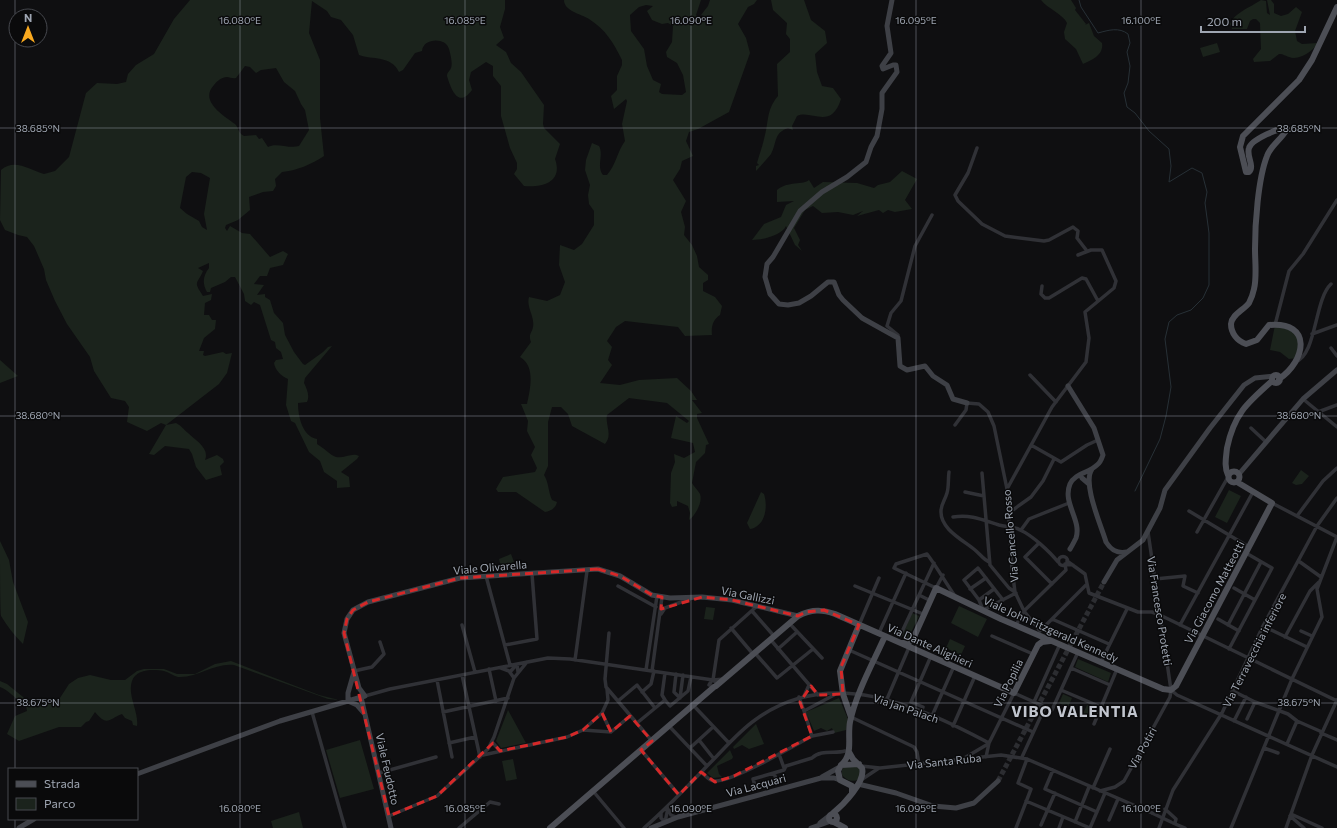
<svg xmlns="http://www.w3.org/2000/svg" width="1337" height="828" viewBox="0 0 1337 828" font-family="Commissioner,sans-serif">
	<rect width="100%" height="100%" fill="#0f0f11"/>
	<path fill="#1b231c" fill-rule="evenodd" d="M190,0H505V9L500,27L504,38L496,45L506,52L511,63L521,72L544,105L543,124L544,128L560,144L555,159C563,181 544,188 524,186L514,174L517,169V163L510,148L501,116V86L493,76V66L486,62L471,72L469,80L472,90C458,109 451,89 447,76C447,72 450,71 451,68C453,63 450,53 449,49C446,37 423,38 422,51L415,53L403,70L399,72C391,55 372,60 359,55L353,35L341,20L331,17L327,11L312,1L309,33L320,60V118L324,156C312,164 296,171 282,172L275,179L276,186L273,191L263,192L249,197L250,210L238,220L226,225L225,228L227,231L230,226L242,233L250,234L270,257L283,251L288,254L283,265L270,268L267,276H260L254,284L264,285L257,295L265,294V297L270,300L274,313L283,323L285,335L294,352L303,364L305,365L323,352L328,347L332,346L305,378L304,383C307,389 310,396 307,402L298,403C298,416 302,436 317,439V444C324,448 330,455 336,457C344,459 352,452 359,456L357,459L341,472L349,477L350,487L337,488V481L324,472L320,461L309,452L295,423L291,421L286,405L288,379C281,376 275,370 274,363L276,360L283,359L281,352L276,348L275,342L271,340L260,305L254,302L251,305L245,301L244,294L235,277H231L225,282L211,288L210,292H207C202,283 203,276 209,268V263L198,268L203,271C197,285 193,281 203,296L212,294L211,300L205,303L204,315H209L212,320H216L215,329L204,338L199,351H204L203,355L205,356L223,352L226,354L232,353L227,373L219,384L166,425L176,423C182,426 183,429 188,433C195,440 210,448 205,460L217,455L223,459L224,462L220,466L222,475L206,480L196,467L192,454L189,449L165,446L154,455L149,454L166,425L161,423L147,431L127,422L129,407L125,401L111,398L94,371L90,357L67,324L55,301L46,280L44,269L34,246L27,237L18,235L5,230L0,220L1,170C15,158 29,170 44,174L55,171L69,157L86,93L97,83L117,84L126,82L128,74L136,65L154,54L174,19ZM245,66L250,67L256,73L261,70L276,68L284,82L295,91L301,104L305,110L309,130L299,146C289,149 276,142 268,147L262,138L259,139L256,135L244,136C238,133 239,128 235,124C223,115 199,101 214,85C217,81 222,77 227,77C230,77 232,79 236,78ZM192,172L201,173L210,178L204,214L207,230L202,227L199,221L187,214L180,208L186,177Z
		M564,0H701L696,15L699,18H710L701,15L708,6L710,0H757L754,4L748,7L738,24L746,38L750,53L729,112L698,129L689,132L686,141L693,156L682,161L680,169L673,180L686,201L681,212L685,227L684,235L692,245L697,256L699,267L708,275V280L703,283V291L715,297L722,306L720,315C713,320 711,326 712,335L685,336L678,327L625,321L616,327L607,341L612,347L608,360L612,365L600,383L620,385L639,380L677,378L691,391L697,400H692L702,413L697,414V418L709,444L706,445L705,453L696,462L692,483C694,487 698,490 700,494C703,502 695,516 689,520L690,513L688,506L677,501V506L672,507L670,503L671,473L675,462L674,454L684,458L695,452L693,443L671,438L676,416L687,423L689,421L667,403L629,398L607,415C605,425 613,435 605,444L572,426L568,414L561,407H552L548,422V466L544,475C549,483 548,491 552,500L557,502C556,508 551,511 545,512L516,492H498L496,489L503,477L535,472L537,468L531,455L535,447L527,431L528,421L521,404H527C530,390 536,366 520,357L531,342C528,334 532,333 533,327C535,317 526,307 529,297L547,301L560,295L565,282L559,265L560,245L574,250L582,244L594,225V211L589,204L588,195L590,185L585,170L586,160L592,143L599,146C604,155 596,166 603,175H607C616,165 617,152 625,141L622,124L627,101L626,99L614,109L611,96L617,90V76L622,65V60C613,42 606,30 589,19C581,14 564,11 564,0ZM646,5L653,6L647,11L652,20L662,24L668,23L673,26L672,42L666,52L667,57L677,63L683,75L686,92L682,95L662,94L659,92L661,84L653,80L647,66L644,49L631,31L630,15L639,7Z
		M771,0H804L811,20L825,31L827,43L815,54L817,72L822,86L833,88L841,99C831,131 811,109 797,116L792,126L793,130L788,128C773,133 777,144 771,154C767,159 761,166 756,171V166L759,165L757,163C759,155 762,148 764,139C769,122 766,110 778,96L777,64L790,52V39L786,34L787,23L773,10Z
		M1041,0H1071L1076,8L1075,10L1086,24L1085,25L1089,23L1094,36L1102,43C1104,55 1092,60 1083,64L1076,49L1065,39L1064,32L1067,23C1063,14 1048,9 1041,0Z
		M1261,0L1266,1L1267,13L1270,15L1267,0H1271L1274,4V13L1281,16L1288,14L1296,7L1302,12L1295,31L1297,41L1302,44L1318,43C1313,51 1299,61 1289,57C1285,56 1284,54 1279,54L1270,61L1254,62L1253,59L1261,49L1260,23L1256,19H1253L1250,21L1247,29H1232L1230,24C1234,13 1251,7 1261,0Z
		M1217,43L1220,52L1203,57L1200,48Z
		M902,171L917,179L905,200L912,209L895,212L888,210L883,213L879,210L857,216L863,211L853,215L838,212L822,213L813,206L805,210L794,228L800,240L798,245L802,251L795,245L786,226C782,235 763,240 752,240L764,224L781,217L786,205L794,201L777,202V190C787,181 804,185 809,180L814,188L823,182L857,183L874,188L878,185L890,182Z
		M1275,325L1300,334L1297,358L1289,359L1280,352L1270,350Z
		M0,360L18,376L0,383Z
		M1301,470L1309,476L1302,484L1296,485L1292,483Z
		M1229,490L1241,496L1227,523L1215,517Z
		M761,492L764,494C768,506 766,526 750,529L747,523Z
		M0,541L9,560L13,582L28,622L23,644C14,635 7,626 1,616C0,610 0,552 0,541Z
		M511,554L514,562L501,567L499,559Z
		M959,606L987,619L978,637L951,623Z
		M706,607L715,608L713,620L704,619Z
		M912,613L919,616L908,639L902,636Z
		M950,639L965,646L961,655L946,648Z
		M1078,659L1111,673L1108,682L1075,667Z
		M231,661L319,695L339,700L328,699L234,665C213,663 199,678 178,677C173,676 169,672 164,671C153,669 136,669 132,681C127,695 139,712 137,726L133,725L132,721L125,718L122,714C109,719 107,727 95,712L89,721L86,722L81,727H59L19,741L7,734L15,716L27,711L26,705C16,701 11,691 0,687V681L7,684L28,701H42L54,704L58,701L69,684L78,678L90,675L111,680H125L137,671L144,669H164L177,674H195L215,664Z
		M1063,694L1072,698L1068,707L1059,703Z
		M839,698L848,719L846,730L834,733L832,728L827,731L821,728L814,731L806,712Z
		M1087,705L1096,709L1092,718L1083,714Z
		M508,710L526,743L501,748L496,741Z
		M756,724L764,744L749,749L742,745L734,749L733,747Z
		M360,740L374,789L340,798L326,750Z
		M730,750L733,757L732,759L717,766L719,774L722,777L713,778L707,773Z
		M513,759L517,779L506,781L502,761Z
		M854,765L861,769L859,779C853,783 846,780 842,775V770L844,767Z
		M299,812L303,828H273L271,821Z"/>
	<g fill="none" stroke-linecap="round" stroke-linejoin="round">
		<path stroke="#273036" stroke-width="1" d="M1079,0L1081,7L1098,33C1109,30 1119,27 1128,34L1130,43L1127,52L1130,66L1128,83L1124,93L1127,107L1135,113L1149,131L1169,149L1171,166L1169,182L1192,168L1202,173L1207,192L1205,203L1209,233V285L1203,298L1191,310L1177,315L1169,322L1165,339L1171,387L1166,416L1160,439L1135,491"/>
		<path stroke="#2c2d31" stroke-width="5" stroke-dasharray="5 2.5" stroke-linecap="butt" d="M998,781L1104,582"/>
		<path stroke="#303136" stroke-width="3.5" d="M977,148L968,173L955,195L958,201L982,224L1005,236L1044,241L1049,240L1073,227L1078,231L1077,238L1087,251
			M1042,286L1041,294L1045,298H1049L1082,278L1086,279L1098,301
			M1275,325L1289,271L1303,254L1337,200
			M1312,334L1337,325
			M898,338V335L887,326L891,313L901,301L915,246L932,215
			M1331,348L1337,356
			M1295,362C1317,355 1314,300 1331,284
			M1030,375L1056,402
			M1303,399L1337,427
			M1318,412L1337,405
			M955,425L966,410L967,403L979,404L988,412L994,426L1007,489L1012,569L1015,592
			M1251,428L1266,442
			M1031,445L1061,462L1087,445L1098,440
			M949,472C948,478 949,487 947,493C945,500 941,504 941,511C940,529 963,540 975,550C980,554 983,559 989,562
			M982,473L990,565L1009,588L1015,592L1024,611L1040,631
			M1007,489L1052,407L1086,362L1089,338L1085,312L1114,288L1116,281L1102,250H1091L1078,255
			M965,492L984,496
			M1272,503L1337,537
			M1189,511L1249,547
			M1010,512L1031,497L1043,481L1054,459
			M1297,516L1323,481L1337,468
			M953,517C971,514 983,520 999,525C1006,527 1014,526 1020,530C1032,535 1050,552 1058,562
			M1021,530L1029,519L1069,503
			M1197,532L1228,477
			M1038,544L1025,557L1052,584
			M1058.5 561a4.5 4.5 0 1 1 9 0a4.5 4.5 0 1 1-9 0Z
			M1067,561L1085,574L1089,593L1138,612H1152L1160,615L1337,701
			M1300,562L1321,577
			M943,575L936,588L894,568L896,564L927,554C937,567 945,582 955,596
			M486,576L510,665
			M1155,579L1185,576L1183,586L1198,593
			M618,586L656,607
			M855,586L923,614
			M1234,588L1255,600
			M970,589L986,578
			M919,595L929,600
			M979,600L994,589
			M1003,600L978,568L964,580L979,600L983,610L1016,593
			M752,611L774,636
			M661,614L665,608L692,598
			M1052,619L1109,644
			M1218,619L1239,631
			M789,623L822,658
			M462,625L475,672
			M859,625L879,578
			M1016,625L1024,611L1066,570L1065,564L1073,565
			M1180,625L1253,492
			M1228,625L1261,562
			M1263,626L1307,647
			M731,628L753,654
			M1040,631L1086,585
			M1301,631L1312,636
			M609,633L605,679L606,687L652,741
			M879,633L906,573
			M900,636L934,563
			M992,636L1033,654
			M1285,637L1310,591L1319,582
			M770,639L818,695
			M505,645L537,639L532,574
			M778,649L797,632
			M1229,649L1272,568L1246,553
			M849,650L1033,732
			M755,653L777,678L813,649
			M575,660L587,571
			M1101,662L1127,609
			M501,668L509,671L514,678
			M1071,668L1110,685
			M489,669L496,701
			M646,670L657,596
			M354,671L372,667L384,654L380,642
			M652,671L662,597
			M510,672L517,664L518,672
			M665,673L662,695L665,700
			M676,674L674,692L680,698
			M462,675L480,757
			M724,679L713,680L719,640L757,606
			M437,680L452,757
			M1061,690L1101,707
			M1171,690L1177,695L1337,767
			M1233,691L1255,702L1288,714L1297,721L1322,732
			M642,692L651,684L654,671
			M365,696L390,689L548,658L570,659L713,680L717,683L714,687L709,685L712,680
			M804,696L809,685
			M799,697L804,711
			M680,698L683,675
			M887,699L910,645
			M618,701L637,685L655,708
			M1034,702L1060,644
			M693,705L729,743
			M312,712L345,828
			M443,712L508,698
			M921,712L923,707L911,702L931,656
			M602,713L608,700L607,689
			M932,716L954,666
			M851,717L914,747L917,752L919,764
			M1247,719L1255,702
			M1234,721L1246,697
			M637,723L665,700L670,706L688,691L691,677
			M1094,724L1117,669
			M669,726L707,766
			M953,726L975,676
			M611,732L630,716
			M1321,733L1337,740
			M812,736L833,732
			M699,740L714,759
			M492,742L500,751
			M449,743L475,737
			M1287,744L1297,721
			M690,748L713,727
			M1264,748L1278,753
			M641,750L679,795
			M779,754L784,768
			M483,755L567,737L583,730L611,732L602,713L583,730
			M966,757L988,744
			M986,757L989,743L1014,693L1052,710L1078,652
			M1022,757L1045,707
			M861,766L880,768L1001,755L1027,759L1152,813
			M1053,770L1045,789L1097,812
			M701,772C705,775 709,781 714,781C731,783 794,746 812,736L804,711L834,695
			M379,773L436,757
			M774,773L777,782
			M861,780L879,768
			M1093,788L1110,749
			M756,789L753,779L784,770L786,766L812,758C821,749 835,754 845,751
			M593,791L624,828
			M1100,791L1115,787L1124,781L1170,697L1171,690L1148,532
			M1026,801L1090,828
			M668,808L671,815L676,817
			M1165,809L1176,819L1175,823
			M661,813V818L665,822L668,808
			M1291,814L1322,828
			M389,816L437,796L488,749L494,737L514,678L527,662
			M1290,816L1304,828
			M1109,820L1118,799
			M1075,822L1089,787
			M1173,823L1185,828
			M1041,825L1055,793
			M459,828L490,802L499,804
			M644,828C667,808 688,786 709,764C724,749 738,732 755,720C830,665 917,705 989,743
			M1016,828L1031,789L1018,783L1027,759
			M1059,828L1063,817
			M1090,828L1105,793
			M1159,828L1173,790L1222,713L1263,626L1317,526L1337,498
			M1231,828L1292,679L1322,617L1317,589L1337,537
			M1286,828L1312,755L1337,700"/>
		<path stroke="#3e4046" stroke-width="5" d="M892,0L887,26L891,53L882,66L883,69L893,65H896L897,72L882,93V109L877,136L871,147L866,162L847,177L822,192L800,211L773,257L767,264L765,277L770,294L779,304L788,305L799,303L811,296L828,282H834L839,295L843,300L862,318L898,338L900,366L907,370L925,366L933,376L947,385L953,399L967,403
			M1068,386L1094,428L1103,455C1102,458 1100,463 1097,465C1089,473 1075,473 1070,484C1062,503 1082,520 1076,538C1074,542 1072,546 1070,549
			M1092,469C1082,483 1101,525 1106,542C1111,550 1117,554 1127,552
			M1239,474L1303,399L1337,370
			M1082,478L1089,484
			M1104,582L1117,560L1143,540L1160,508L1165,490L1210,428L1244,385L1255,378L1274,376
			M354,672L348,693V701L357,705L364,713
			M361,697L391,828
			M137,774L280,721L365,696L359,688L344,633L347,619L353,610L368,602L460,578L598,569L620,576L652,595L670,598L702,597L732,600L798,616
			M822,777L838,768
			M858,784L896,793L933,806L956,808L974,803L998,781
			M820,823L829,816
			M19,828L34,819
			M651,828L678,817L821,778H834L840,780
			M811,828L831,821"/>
		<path stroke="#4c4e55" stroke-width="6" d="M1272 379a4 4 0 1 1 8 0a4 4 0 1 1-8 0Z
			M1279,379C1306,361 1313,321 1269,325L1257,340L1246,344C1237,341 1231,333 1231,324C1232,314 1244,310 1249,303C1251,299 1253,294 1254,289C1257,277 1255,262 1255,249C1255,224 1258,179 1267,156C1271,145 1282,139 1287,129C1281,126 1251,140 1249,148C1246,156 1255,166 1249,172H1246L1240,147L1243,136L1299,80L1312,60L1337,7
			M1228.5 477a5.5 5.5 0 1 1 11 0a5.5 5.5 0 1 1-11 0Z
			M1228,475C1224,466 1226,458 1227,448C1234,414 1247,403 1272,381
			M901,643H908L914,637L936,588L1001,619L1163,689L1171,690L1176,686L1272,503L1237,482
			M716,686L798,616C811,609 822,609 835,614L1014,693L1038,645L1042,642L1050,641
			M851,717L843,694L840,671L859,625
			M841,765C854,754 847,738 850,722C856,693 873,663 885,636
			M852,793V786L840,780L838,771L841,765L859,764
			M833,813C843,805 866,782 862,768L853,759L849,752
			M829 818a4 4 0 1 1 8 0a4 4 0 1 1-8 0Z
			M834,822L845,828
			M550,828L714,687"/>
		<path stroke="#303136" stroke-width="3.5" d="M1152,813L1171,822"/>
	</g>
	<path fill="none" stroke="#d62828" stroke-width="3" stroke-dasharray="8 5" stroke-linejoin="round" d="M598,569L620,576L652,595L662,597L661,609L702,597L732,600L798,616L806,612L824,610L859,625L841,667L843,694L818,695L811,686L800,702L812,736L734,776L715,782L701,772L679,795L641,750L652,741L630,716L611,732L602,713L583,730L567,737L500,751L493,743L437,796L389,816L344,633L347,619L353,610L368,602L460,578Z"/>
	<path fill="none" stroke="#9fa6b2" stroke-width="1" stroke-opacity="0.45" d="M15,0V769M240,0V828M465,0V828M691,0V828M916,0V828M1141,0V828M0,128H1337M0,416H1337M0,703H1337M15,819V828"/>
	<g text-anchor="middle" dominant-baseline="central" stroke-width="3" stroke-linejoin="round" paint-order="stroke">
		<g font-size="11" fill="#9fa6b2" stroke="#0a0a0b">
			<text transform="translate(1010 536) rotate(-95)">Via Cancello Rosso</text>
			<text transform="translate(490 567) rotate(-5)">Viale Olivarella</text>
			<text transform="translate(1214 592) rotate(-62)">Via Giacomo Matteotti</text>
			<text transform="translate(748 595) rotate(11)">Via Gallizzi</text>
			<text transform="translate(1160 611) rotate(81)">Via Francesco Protetti</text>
			<text transform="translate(1051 629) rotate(24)">Viale John Fitzgerald Kennedy</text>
			<text transform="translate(930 645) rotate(24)">Via Dante Alighieri</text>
			<text transform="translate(1254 650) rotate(-63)">Via Terravecchia inferiore</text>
			<text transform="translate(1008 683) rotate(-64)">Via Popilia</text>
			<text transform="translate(906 708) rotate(19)">Via Jan Palach</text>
			<text transform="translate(1142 748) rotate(-61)">Via Potiri</text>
			<text transform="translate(944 761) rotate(-6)">Via Santa Ruba</text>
			<text transform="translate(388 769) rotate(77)">Viale Feudotto</text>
			<text transform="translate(756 785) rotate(-15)">Via Lacquari</text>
		</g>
		<g font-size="15" font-weight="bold" letter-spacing="1" fill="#c1c5ce" stroke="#0a0a0b">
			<text x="1075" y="711">VIBO VALENTIA</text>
		</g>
	</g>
	<g font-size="10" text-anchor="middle" fill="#9fa6b2" stroke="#0a0a0b" stroke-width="3" stroke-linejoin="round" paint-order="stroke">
		<text x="240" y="24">16.080°E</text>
		<text x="465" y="24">16.085°E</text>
		<text x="691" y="24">16.090°E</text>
		<text x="916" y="24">16.095°E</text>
		<text x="1141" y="24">16.100°E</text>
		<text x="38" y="132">38.685°N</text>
		<text x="1299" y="132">38.685°N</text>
		<text x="38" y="419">38.680°N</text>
		<text x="1299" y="419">38.680°N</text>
		<text x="38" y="706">38.675°N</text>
		<text x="1299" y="706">38.675°N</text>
		<text x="240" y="812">16.080°E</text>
		<text x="465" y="812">16.085°E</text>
		<text x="691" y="812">16.090°E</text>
		<text x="916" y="812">16.095°E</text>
		<text x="1141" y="812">16.100°E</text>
	</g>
	<rect x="8" y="768" width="130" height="52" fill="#0a0a0b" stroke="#46484e"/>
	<rect x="16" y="781" width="20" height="6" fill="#4c4e55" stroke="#46484e"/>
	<text x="44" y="788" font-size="12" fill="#9fa6b2">Strada</text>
	<rect x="16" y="798" width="20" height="12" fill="#1b231c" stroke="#46484e"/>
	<text x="44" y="808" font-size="12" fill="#9fa6b2">Parco</text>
	<g transform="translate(28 28)"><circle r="19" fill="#0a0a0b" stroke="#46484e"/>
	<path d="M0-3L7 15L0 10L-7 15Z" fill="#f9a91f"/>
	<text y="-6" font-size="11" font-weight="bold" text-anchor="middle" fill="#9fa6b2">N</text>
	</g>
	<path d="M1201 26v6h104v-6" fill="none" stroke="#9fa6b2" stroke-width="2"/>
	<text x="1207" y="26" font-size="12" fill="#9fa6b2" stroke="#0a0a0b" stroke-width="3" paint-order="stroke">200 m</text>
</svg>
